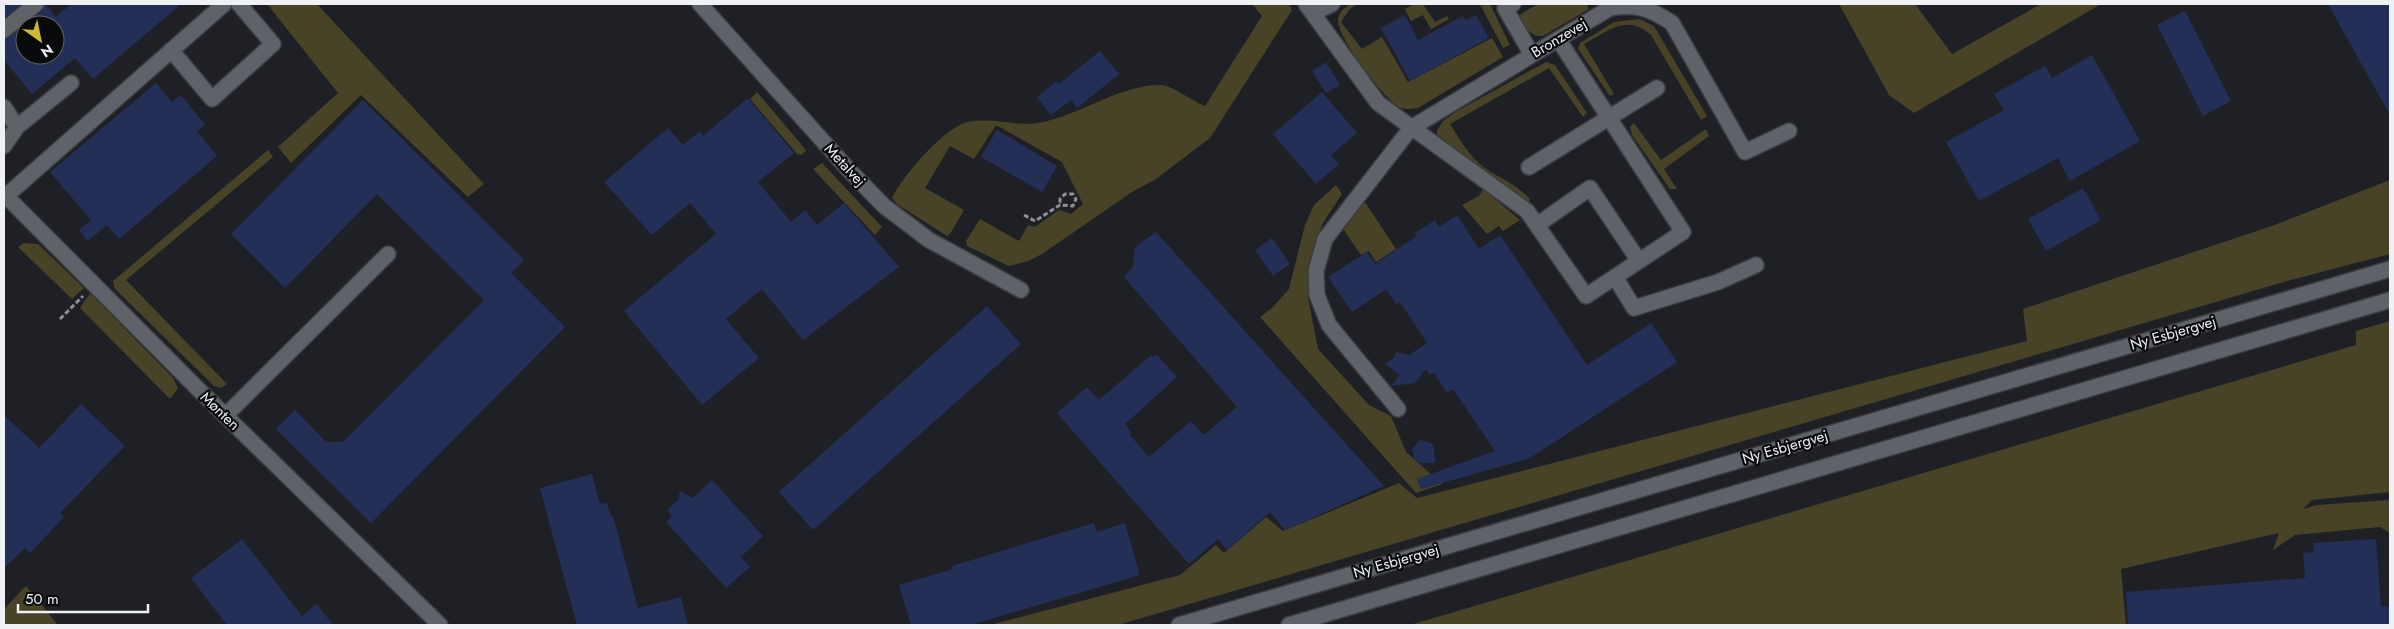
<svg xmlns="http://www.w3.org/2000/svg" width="2394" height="629" viewBox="0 0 2394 629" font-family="Jost,sans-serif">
	<rect width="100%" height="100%" fill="#1e2026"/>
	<path fill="#484326" d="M267,4H317L484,184L468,197L361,95L291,163L278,147L338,93Z
		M1252,4H1289L1292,10L1210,138L1156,179L1132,192L1042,254L1028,261L1009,266L967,246L966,241L980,219L1019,241L1028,225L1035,227L1059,210L1071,214L1083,204L1062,162L996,125L974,159L950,146L925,188L964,210L950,234L947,236L897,204L892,198C902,177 940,133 962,124C983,115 1016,127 1038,123C1080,116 1117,85 1161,85C1171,85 1194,102 1205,106L1262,16Z
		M1350,4H1357L1349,10L1341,22L1362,49L1382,37L1408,82L1492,38L1503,57L1418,108C1411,109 1406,110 1399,107C1384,99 1335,35 1338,19C1339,12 1345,7 1350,4Z
		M1415,4H1423L1435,22L1447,16L1449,19L1431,29L1423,15L1411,21L1405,9Z
		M1490,4L1510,45L1503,48L1481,6Z
		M1538,4H1586L1589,9L1543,36C1529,37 1525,26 1519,15Z
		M1839,4H1915L1952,54L2041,4H2101L1914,113L1889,95Z
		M1639,19L1654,26L1707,116L1701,120L1651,35C1627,13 1608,31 1584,44L1614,94L1610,96L1578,49L1580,43L1614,22Z
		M1546,62L1555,65L1587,113L1583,117L1549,68L1450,124C1460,139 1470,158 1485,168C1502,180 1515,183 1530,199L1527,211L1437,138V131L1443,121L1457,111Z
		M757,92L806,150L802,155L797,154L750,99Z
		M1634,123L1661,160L1706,129L1709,136L1664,169L1677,189H1670L1632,135L1630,127Z
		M268,150L273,157L126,280L227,384L221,388L214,386L115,289L113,281Z
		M822,163L882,227L875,235L813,169Z
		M2390,180V254L2287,281L1118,625H990L1180,575L1216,545L1224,553L1266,517L1283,531L1399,483L1417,498L2027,341L2023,309L2272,226Z
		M1336,185L1342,194L1323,223L1310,258L1308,297L1318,349L1369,405L1391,416L1406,452L1442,484L1416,493L1260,317L1272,308L1289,289L1305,225L1314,205Z
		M1483,189L1520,220L1503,231L1499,226L1487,234L1462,205L1479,196Z
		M1363,199L1396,249L1376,262L1369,251L1361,255L1341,226Z
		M24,243L38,244L84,288L72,299L18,247Z
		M90,293L173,378L178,388L170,399L80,308Z
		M2390,321V492L2312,500L2303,509L2317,505L2390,500V533L2380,527L2295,535L2273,550L2279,533L2121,569L2126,625H1410L2356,345V331Z
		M26,586L58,625H4V609Z"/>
	<path fill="#242f58" d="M4,4H21L4,18Z
		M45,4L56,17L71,4H181L93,79L75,58L32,94L4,60V39L10,37L25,25V55H55V25H25L42,11Z
		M2328,4H2390V115Z
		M2185,11L2231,101L2203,116L2157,25Z
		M1405,15L1418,40L1463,16L1466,20L1476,15L1489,38L1410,81L1381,28Z
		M1100,51L1119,74L1077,108L1071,100L1051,115L1037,97L1057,81L1059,84Z
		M2092,55L2140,141L2070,181L2058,158L1979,201L1946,142L2004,110L1994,94L2045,66L2052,78Z
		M1326,62L1340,85L1326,93L1312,71Z
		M156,83L172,102L181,95L205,125L197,131L217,156L119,239L107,225L88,241L79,230L91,220L50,172Z
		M1322,92L1357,133L1331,155L1339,164L1316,184L1273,134Z
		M748,98L794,153L758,182L791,222L805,210L817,225L844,203L899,267L803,340L762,289L726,319L759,358L702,405L624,311L716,234L690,203L652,235L604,182L668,128L683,145L700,131L703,136Z
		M363,100L524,260L511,273L565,327L371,523L276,429L295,410L326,442H343L484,300L377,194L285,288L231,234Z
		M997,130L1057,166L1042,192L981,157Z
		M2083,188L2101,220L2046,251L2028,219Z
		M1457,215L1479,249L1500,235L1587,365L1651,323L1677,362L1530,458L1421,489L1417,479L1495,451L1453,389L1447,393L1434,373L1430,375L1426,369L1415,383L1391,386L1400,375L1385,364L1394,358L1396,352L1409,355L1427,343L1400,302L1396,304L1386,289L1352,312L1328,277L1367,252L1375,264L1417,236L1415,233L1435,220L1439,227Z
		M1156,232L1321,416L1384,486L1285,530L1270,512L1227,550L1218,539L1189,564L1057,413L1087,387L1099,400L1151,355L1152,357L1157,355L1177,377L1125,424L1131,432L1129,434L1149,457L1191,421L1204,435L1237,407L1124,277L1133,267L1135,247Z
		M1272,238L1290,264L1273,276L1255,250Z
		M987,306L1021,344L813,530L779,492Z
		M81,404L125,446L60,513L64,517L30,553L25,548L4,568V415L39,448Z
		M1420,440L1431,443L1434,448L1435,463H1420L1415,460L1412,449Z
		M592,474L600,504L607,503L611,517L613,516L638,608L681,597L688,625H577L540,488Z
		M712,480L763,536L741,557L750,567L726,588L666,522L672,516L667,510L678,500L680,491L693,498Z
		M1094,523L1097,532L1125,523L1140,575L970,625H911L899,585L953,569L952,566Z
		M242,539L302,616L317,604L333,625H227L191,578Z
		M2376,539L2381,606L2390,607V625H2128L2126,592L2305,578L2303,553L2314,552L2313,543Z"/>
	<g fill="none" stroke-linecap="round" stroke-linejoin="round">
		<defs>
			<path id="minor" d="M700,4L848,169L884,206L929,240L1021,290
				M1306,4L1378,103L1527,211L1586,296L1683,232L1558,39
				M1513,4L1505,8L1532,55
				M1313,13L1332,4
				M4,30L36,4
				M171,50L212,99L273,44L239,4
				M4,107L17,127L4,146
				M17,127L71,83
				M1529,167L1657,88
				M4,194L198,389L440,625
				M6,196L224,4
				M1537,225L1590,188L1639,261
				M1615,277L1634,308L1718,282L1756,265
				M1398,409L1329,325L1317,295L1316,271L1325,239L1411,128L1610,8C1637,4 1649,8 1672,23L1745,152L1789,131
				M225,416L388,254
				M1179,625L2390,269
				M1289,625L2390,300"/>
		</defs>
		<use href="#minor" stroke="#3b3d42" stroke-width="18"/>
		<path stroke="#8e8f94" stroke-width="3" stroke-dasharray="5 2.5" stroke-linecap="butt" d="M1024,215L1035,221L1060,205L1073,206L1076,199L1073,194H1065L1060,199V205
			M60,319L83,296"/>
		<use href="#minor" stroke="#5f6268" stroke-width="15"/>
	</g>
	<g text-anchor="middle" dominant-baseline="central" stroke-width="4.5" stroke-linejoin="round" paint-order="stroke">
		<g font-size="15" fill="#f0f1f5" stroke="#090a0c">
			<text transform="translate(1559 38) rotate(-31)">Bronzevej</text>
			<text transform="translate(845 165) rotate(47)">Metalvej</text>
			<text transform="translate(2173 333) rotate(-16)">Ny Esbjergvej</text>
			<text transform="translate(220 411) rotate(44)">Mønten</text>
			<text transform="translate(1785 447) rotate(-16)">Ny Esbjergvej</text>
			<text transform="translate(1396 561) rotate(-16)">Ny Esbjergvej</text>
		</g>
	</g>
	<rect width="2394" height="629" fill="none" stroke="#f0f1f5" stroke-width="10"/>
	<g transform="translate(40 40) rotate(147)"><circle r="24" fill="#090a0c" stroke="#656669"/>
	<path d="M0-4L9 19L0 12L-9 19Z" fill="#cdb938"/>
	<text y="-8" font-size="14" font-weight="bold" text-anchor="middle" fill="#f0f1f5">N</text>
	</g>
	<path d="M18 604v8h130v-8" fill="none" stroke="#f0f1f5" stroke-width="2.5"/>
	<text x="25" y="604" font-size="15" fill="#f0f1f5" stroke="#090a0c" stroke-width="4" paint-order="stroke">50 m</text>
</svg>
